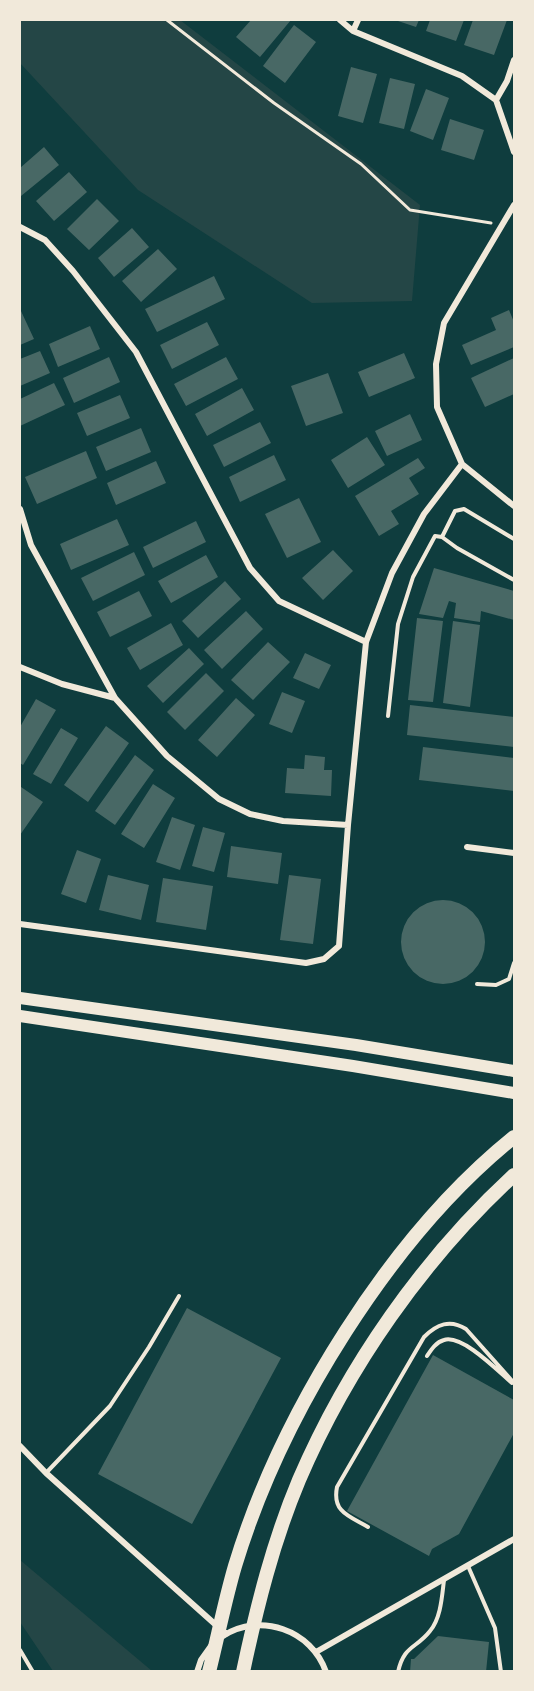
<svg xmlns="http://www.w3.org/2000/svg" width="534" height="1691" viewBox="0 0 534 1691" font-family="Poppins,sans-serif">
	<rect width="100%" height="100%" fill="#0f3d3e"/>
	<path fill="#244646" d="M20,20H180L420,205L412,301L312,303L138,190L20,63Z
		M20,1560L152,1671H53L20,1622Z"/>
	<path fill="#486865" d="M251,20H291L260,57L236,37Z
		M395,20H419L416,27Z
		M430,20H464L456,41L426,31Z
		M473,20H507L494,55L464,45Z
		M294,25L316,42L285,83L263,66Z
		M351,67L377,74L363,123L338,116Z
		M390,78L415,84L404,129L379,123Z
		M426,89L449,98L433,140L410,131Z
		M450,119L484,130L474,160L441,150Z
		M44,147L59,165L21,196L20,193V168Z
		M69,172L87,192L54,221L36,201Z
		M97,199L119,221L89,250L67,229Z
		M132,228L149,247L114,277L98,258Z
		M158,249L177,269L141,302L122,281Z
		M214,276L225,299L157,332L145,309Z
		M509,310L514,322V347L471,365L462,345L496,330L491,318Z
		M21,311L34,339L20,345V312Z
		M207,322L219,345L172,369L160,345Z
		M90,326L100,349L58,367L49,344Z
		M40,351L50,373L20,386V359Z
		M404,353L415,378L369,397L358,372Z
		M109,357L120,382L74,403L63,378Z
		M226,357L238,379L186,406L174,384Z
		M514,358V394L485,407L471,378Z
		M328,373L343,413L306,426L291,386Z
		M54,383L65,405L20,426V399Z
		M242,388L254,410L207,436L195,414Z
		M120,395L130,418L87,436L77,413Z
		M410,414L422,440L387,456L375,431Z
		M260,422L271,443L224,467L213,445Z
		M141,428L151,452L106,471L96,447Z
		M367,437L385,465L348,488L331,460Z
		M86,451L97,478L37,504L25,477Z
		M274,455L286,480L240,502L229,477Z
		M418,458L425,468L409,478L419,494L391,511L399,524L379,536L355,496Z
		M156,461L166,483L116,505L107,483Z
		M299,498L321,542L287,558L265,514Z
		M117,519L129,545L71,570L60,544Z
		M196,521L206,542L153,568L143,547Z
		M333,550L353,571L323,600L302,578Z
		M134,552L145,575L93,601L81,578Z
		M206,555L218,577L171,603L158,581Z
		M434,568L514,591V620L481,611L480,622L454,618L456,603L449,601L443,618L419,614Z
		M225,581L241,599L198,638L182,621Z
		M139,591L152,616L110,637L97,612Z
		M246,611L263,629L222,669L204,650Z
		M417,618L443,621L433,702L408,700Z
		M453,621L480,625L470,707L443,703Z
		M171,623L183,645L140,670L127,648Z
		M268,642L290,662L253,700L231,680Z
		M189,648L204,664L163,703L147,686Z
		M305,653L331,665L319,689L293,678Z
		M206,673L224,691L185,730L167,712Z
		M282,692L305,701L292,733L269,724Z
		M236,698L255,715L217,757L198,740Z
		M36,699L56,710L23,765L20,763V727Z
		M410,705L514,717V747L407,735Z
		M106,726L129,743L88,802L64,785Z
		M61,728L78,738L51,784L33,774Z
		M423,747L514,758V791L419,780Z
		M135,755L154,770L115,825L95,811Z
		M305,755L325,757L324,770H332L331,796L285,793L287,768L304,769Z
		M153,784L175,798L144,848L121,834Z
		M21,787L43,802L20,835V790Z
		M172,817L195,825L180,870L156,862Z
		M203,827L225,833L214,872L192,866Z
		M231,846L282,853L278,884L227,877Z
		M77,850L101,859L86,903L61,894Z
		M108,875L149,885L141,920L99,910Z
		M289,875L321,879L313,944L280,940Z
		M163,878L213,886L206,930L156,922Z
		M401 942a42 42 0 1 1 84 0a42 42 0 1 1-84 0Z
		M187,1308L281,1358L192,1524L98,1474Z
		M433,1355L514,1400V1433L459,1534L432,1549L429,1556L347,1511Z
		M438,1636L489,1642L486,1672H410L411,1659H414Z"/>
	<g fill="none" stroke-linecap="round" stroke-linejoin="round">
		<path stroke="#f1e9da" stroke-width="3" d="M167,20L274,103L361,164L410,210L491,223"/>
		<path stroke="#f1e9da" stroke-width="4" d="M442,537L455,511L464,509L514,539
			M388,716L398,624L413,577L435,536L442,537L457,548L514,580
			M477,984L496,985L509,979L514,963
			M427,1356C431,1350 436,1342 444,1340C462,1334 498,1371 512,1383
			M46,1473L110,1406L149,1347L179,1296
			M368,1527C349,1516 332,1512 337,1487L424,1337C437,1324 450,1319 466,1329L514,1383
			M468,1566L495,1628L501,1672
			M20,1650L33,1672
			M398,1672C404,1645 416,1649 430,1631C441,1618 442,1596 444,1580"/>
		<path stroke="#f1e9da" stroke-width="6" d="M340,20L353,31L462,76L496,100L514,152
			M353,31L358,20
			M496,100L507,81L514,60
			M514,205L444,323L436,364L437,407L462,464L514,506
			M20,227L45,240L73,271L136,352L250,568L279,601L366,642
			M20,509L31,545L115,698L167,756L219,799L250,814L283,821L348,825
			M20,667L62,684L115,698
			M467,847L514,853
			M20,924L306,963L324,959L339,946L348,825L366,642L392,573L424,514L462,464
			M20,1446L46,1473L226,1634
			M223,1636C260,1612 312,1630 326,1672
			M316,1652L514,1539
			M197,1672L201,1660L211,1646"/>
		<path stroke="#f1e9da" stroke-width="12" d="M20,998L356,1045L514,1071
			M20,1016L353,1066L514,1093"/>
		<path stroke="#f1e9da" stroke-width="14" d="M209,1672C218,1636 225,1600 235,1566C281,1414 390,1237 514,1137
			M243,1672C257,1606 273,1542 299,1480C348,1366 423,1259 514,1175"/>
	</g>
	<rect width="534" height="1691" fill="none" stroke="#f1e9da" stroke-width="42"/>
</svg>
